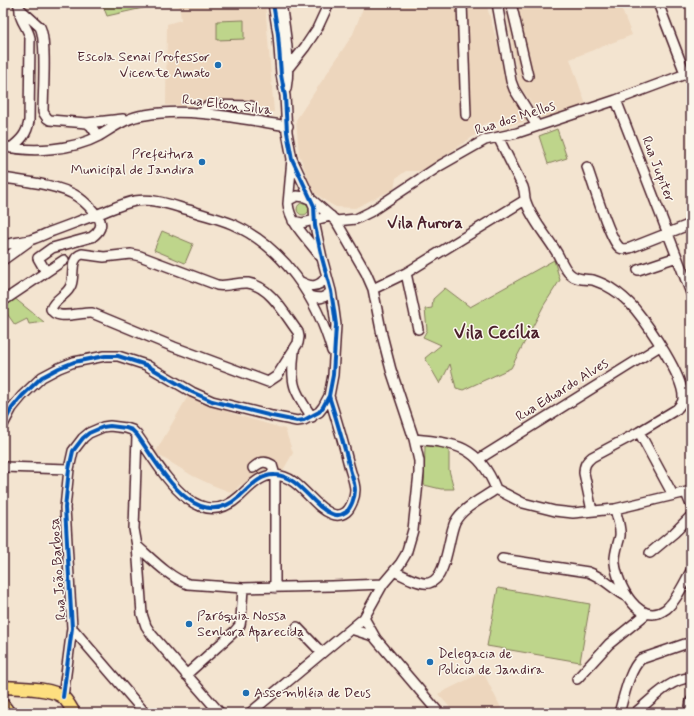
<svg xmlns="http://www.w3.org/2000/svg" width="694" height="716" viewBox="0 0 694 716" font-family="Mynerve,sans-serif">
	<rect width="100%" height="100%" fill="#f3e4d0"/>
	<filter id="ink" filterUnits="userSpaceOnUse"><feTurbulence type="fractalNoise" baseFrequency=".025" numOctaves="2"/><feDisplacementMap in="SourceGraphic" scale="8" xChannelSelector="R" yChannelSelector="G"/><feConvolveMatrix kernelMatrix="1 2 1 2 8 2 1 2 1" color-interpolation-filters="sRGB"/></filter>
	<g filter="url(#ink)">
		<path fill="#edd6bd" d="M179,3H265L274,112L166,105L167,24L181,20Z
			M365,3H486L511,91L529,121L510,125L508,119L483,124V130L422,171H406L396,178L394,189L355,208L336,207L327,202L315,193L310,183L299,154L296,120L353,34Z
			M505,3H619L632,35L570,59L586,105L546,118L541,117L519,85Z
			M188,396L234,414L285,429L293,453L282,472L240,485L233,493L212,485L193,476L155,453Z
			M483,672L501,708L489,713H455L438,694Z"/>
		<path fill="#bed58b" stroke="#847a5b" d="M102,3H165L107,16Z
			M244,20V39L217,40V21Z
			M557,129L567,158L548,164L539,136Z
			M297 209a6 6 0 1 1 12 0a6 6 0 1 1-12 0Z
			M162,231L193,244L185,263L154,250Z
			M554,260L560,280L544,305L511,368L463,390L456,388L450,364L440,384L425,358L441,345L423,337L427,330L425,309L432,308L433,299L445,288L470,307Z
			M13,297L44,322L29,324L27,319L15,325L3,308V303Z
			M425,445L441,447L449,451V470L454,489H441L424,485Z
			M498,588L590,604L580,662L487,646Z"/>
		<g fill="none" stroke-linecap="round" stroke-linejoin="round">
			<defs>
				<path id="minor" d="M18,3L20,9L40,27C47,40 43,95 43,112L47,118L50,120L87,123L91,126L98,136
					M281,3C285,31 291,61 286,89
					M462,3L466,115
					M497,3L511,81L514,89L537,126
					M511,3L528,76
					M658,3L685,73
					M286,71L305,47L317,29L329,3
					M616,100L691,293
					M203,113L206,107L210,105L251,106
					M87,123L123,119
					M498,137L523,187C525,192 524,197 526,202C532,220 547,236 557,253C561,260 564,269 570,274C576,280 585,279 593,280C599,282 606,285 612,289C620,294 628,301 635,309C648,325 685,378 683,399C683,403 680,405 677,409L639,432L592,457C586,462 584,465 584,473L592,511
					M3,146C31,153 73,150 99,136C114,127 127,117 145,115C192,107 241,119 288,126
					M11,148C21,140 27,134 29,121L30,38C28,27 19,21 20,9
					M292,159L288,204C290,224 309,240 320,256
					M587,167C593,183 609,238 619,247C622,250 626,249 630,248L691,224
					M3,178C23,181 61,185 78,197C85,202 92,209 98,217C104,225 99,232 92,237L52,248L38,258L46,272
					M293,221L302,223L331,216
					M336,221L356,219L370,212L441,165L485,140L517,133L616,100L691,72
					M3,245C12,243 21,242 30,240C37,238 43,235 50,232C67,226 84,219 101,213C112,209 124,203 135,201C154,198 171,205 189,210C203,215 218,218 232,224C284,247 317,298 332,351
					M82,254L104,257L131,254L140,256L217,285C227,287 237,282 248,283C271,287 285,315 298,332L299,337L298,343L277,376L268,382L174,347L92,313C80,312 56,321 51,309C55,298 68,295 71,285C75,275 69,258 82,254Z
					M3,260L28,242
					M638,270L677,257
					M406,273L418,329
					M301,282C312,288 320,287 327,276
					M373,289L406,273L525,200
					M309,296C319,299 325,299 331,291
					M3,301L64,260
					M294,352C290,384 294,391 312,417
					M3,425L12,408L22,396L42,377L59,368L74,362L105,356H118L146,365L192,392L212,401L272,416L297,421L304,420L319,412L323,407L329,396L333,375L336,325L334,310L331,291L322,258L315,226L314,206L292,159L287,132L285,96L281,74L278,34L273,3
					M639,432L673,495
					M137,435L134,529L137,546L142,614L146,626L152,635L220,713
					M414,439C456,443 479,446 496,489
					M479,459L660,346
					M3,467L69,469
					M253,468C260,462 265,460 272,465L275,475V588
					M496,489L523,503L555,511L573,513L615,509L691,491
					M686,493L691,505
					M615,509C617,518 621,527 620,536C618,545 614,554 615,563C617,584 639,629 666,609C677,600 684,583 691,571
					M137,546C153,560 169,577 188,584L243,588L332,586L383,584
					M650,553L674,533L691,516
					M502,559L588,572C605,578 612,589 628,597
					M394,571C402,575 420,585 429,583C447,579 448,537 455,522C463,507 482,499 496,489
					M364,618L376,639L439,713
					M297,627L322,653
					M72,628L145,713
					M351,629L373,636
					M186,675L235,631L240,625L241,619L243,588
					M577,679L609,644L646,614
					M63,697L72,628L65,508L69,469L73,451L83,438L89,433L103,427L110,426L126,428L132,430L137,435C159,465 195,537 240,496C250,487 261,474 275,475C300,476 311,506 332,514C337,516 342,515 346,512C351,508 355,497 355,490C355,484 352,476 350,469C344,445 337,421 329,396
					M250,713L364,618L383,584L400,564L406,554L413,530L419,473V461L414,439L391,370L382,335L373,289L366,273L336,221L312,200L305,197L297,196L289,200
					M619,713C624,697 629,670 641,659L685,644
					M635,713C650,701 672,677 691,678
					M689,713L691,701"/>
				<path id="major" d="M3,687C17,688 53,687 64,698C68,702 71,708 74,713
					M3,705L9,713"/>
			</defs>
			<use href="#minor" stroke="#4a1f2b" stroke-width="12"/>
			<use href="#major" stroke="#4a1f2b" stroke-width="15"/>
			<use href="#minor" stroke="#fbf7ec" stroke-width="9"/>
			<use href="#major" stroke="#fddf80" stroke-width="12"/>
			<defs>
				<path id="cycleway" d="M3,425L12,408L22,396L42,377L59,368L74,362L105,356H118L146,365L192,392L212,401L272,416L297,421L304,420L319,412L323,407L329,396L333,375L336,325L334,310L331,291L322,258L315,226L314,206L292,159L287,132L285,96L281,74L278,34L273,3
					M63,697L72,628L65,508L69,469L73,451L83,438L89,433L103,427L110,426L126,428L132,430L137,435C159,465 195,537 240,496C250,487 261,474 275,475C300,476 311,506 332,514C337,516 342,515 346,512C351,508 355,497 355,490C355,484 352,476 350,469C344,445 337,421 329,396"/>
			</defs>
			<use href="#cycleway" stroke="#fbf7ec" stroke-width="6"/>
			<use href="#cycleway" stroke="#0057b8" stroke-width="4"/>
		</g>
	</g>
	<g fill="#1f6fb2" stroke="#fbf7ec" stroke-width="1.5">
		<circle cx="218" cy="65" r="4"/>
		<circle cx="202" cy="162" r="4"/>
		<circle cx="189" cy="624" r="4"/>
		<circle cx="430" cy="662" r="4"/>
		<circle cx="246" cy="693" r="4"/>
	</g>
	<g text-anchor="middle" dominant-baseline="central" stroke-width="3" stroke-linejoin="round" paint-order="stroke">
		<g font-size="14" fill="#4a1f2b" stroke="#fbf7ec" text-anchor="start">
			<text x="210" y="57" text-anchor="end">Escola Senai Professor<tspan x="210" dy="16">Vicente Amato</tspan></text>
			<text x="194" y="154" text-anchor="end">Prefeitura<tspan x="194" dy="16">Municipal de Jandira</tspan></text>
			<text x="197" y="616">Paróquia Nossa<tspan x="197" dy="16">Senhora Aparecida</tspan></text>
			<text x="438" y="654">Delegacia de<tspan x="438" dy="16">Policia de Jandira</tspan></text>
			<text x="254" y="693">Assembléia de Deus</text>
		</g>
		<g font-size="14" fill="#4a1f2b" stroke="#fbf7ec">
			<text transform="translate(227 105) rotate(7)">Rua Elton Silva</text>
			<text transform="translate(515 118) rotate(-18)">Rua dos Mellos</text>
			<text transform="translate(658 169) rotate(69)">Rua Jupiter</text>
			<text transform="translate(562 390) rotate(-32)">Rua Eduardo Alves</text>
			<text transform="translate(58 569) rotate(-94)">Rua João Barbosa</text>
		</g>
		<g font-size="16" font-weight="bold" fill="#4a1f2b" stroke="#fbf7ec">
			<text x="425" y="223">Vila Aurora</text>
		</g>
		<g font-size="18" font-weight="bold" fill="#4a1f2b" stroke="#fbf7ec">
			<text x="497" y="333">Vila Cecília</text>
		</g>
	</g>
	<rect width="694" height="716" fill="none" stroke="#fbf7ec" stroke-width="16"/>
	<rect x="8" y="8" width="678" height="700" fill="none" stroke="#4a1f2b" stroke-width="1.5" filter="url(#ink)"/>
</svg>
